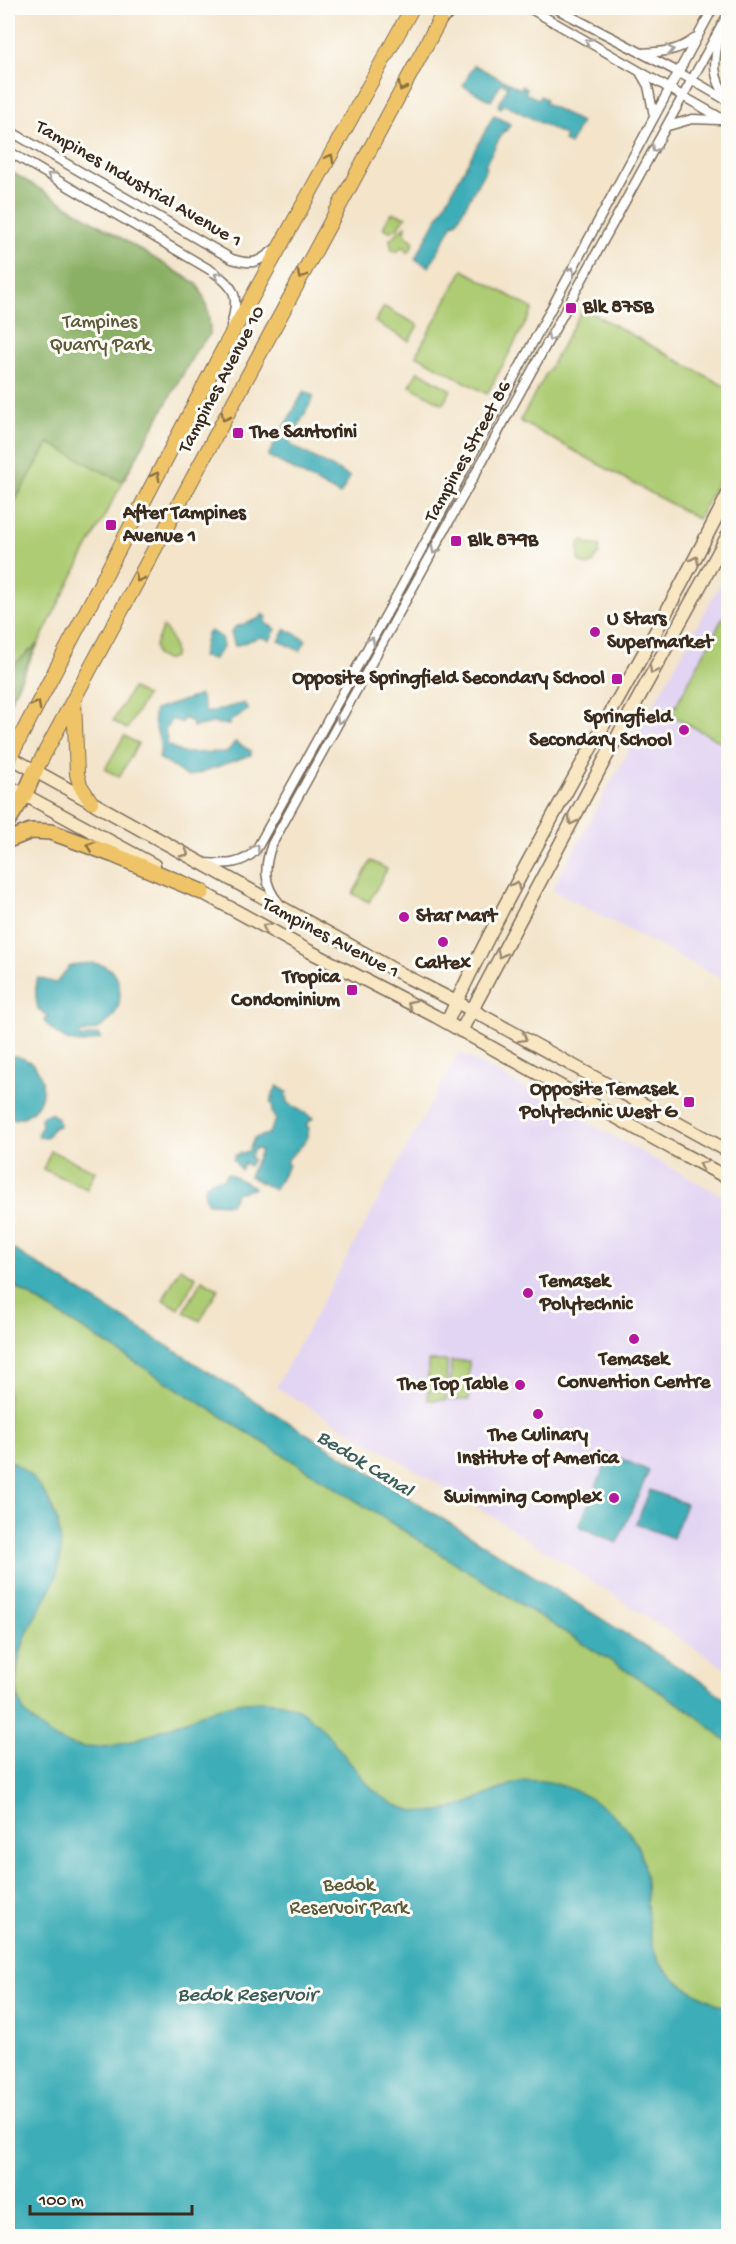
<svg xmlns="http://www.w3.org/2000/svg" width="736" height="2244" viewBox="0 0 736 2244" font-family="'Gochi Hand',sans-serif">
	<rect width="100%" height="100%" fill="#fdfcf7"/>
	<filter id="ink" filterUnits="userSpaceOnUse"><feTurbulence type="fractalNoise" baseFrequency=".0167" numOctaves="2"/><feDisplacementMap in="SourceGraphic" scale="12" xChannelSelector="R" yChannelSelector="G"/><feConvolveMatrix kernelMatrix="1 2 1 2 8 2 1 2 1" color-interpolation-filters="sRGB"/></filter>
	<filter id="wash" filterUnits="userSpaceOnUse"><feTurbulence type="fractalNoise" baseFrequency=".008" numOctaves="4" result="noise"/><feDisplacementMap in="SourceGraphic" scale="24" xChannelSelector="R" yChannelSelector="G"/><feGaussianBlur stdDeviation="1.35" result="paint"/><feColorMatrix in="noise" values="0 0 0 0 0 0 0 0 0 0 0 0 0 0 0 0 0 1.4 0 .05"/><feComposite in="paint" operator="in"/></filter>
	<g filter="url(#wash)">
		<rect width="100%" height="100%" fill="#f3e4ca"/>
		<path fill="#e2d4f3" d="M728,570V982L552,890Z
			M459,1052L728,1199V1670L492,1516L276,1387Z"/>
		<path fill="#adcc73" stroke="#747b48" stroke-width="1.5" d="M8,170L197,284C207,301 209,314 210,334L197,349C131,466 66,584 8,706V292L14,280L8,274Z
			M394,213L406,217L397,229L390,231L383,228L390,215Z
			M406,226L405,234L414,242L409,252H406V248L402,247L398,251L392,250L390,239Z
			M463,270L533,309L487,394L416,355Z
			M384,307L418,325L409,341L375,322Z
			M583,308L728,388V462L698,519L520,421Z
			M418,371L451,390L443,404L410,386Z
			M583,540L587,544L600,546L599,554L596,556L593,563L588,566L579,561V543Z
			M728,608V746L671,715Z
			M163,627C170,633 176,648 174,657L165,660L156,655L155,645Z
			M132,688L146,696L127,729L113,721Z
			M124,736L138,744L119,777L105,769Z
			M371,861L387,869L369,902L353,894Z
			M51,1151L95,1171L87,1189L43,1169Z
			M180,1268L196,1277L179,1309L163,1300Z
			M202,1280L218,1289L200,1321L184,1312Z
			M8,1282L689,1710L728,1742V2236H8Z
			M428,1361H447L446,1400H428Z
			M451,1361H469V1400H450Z"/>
		<path fill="#8ab065" stroke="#626d42" stroke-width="1.5" d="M8,170L197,284C207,301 209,314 210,334L197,349L122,482L49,443L8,513V292L14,280L8,274Z
			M37,644L8,706V670Z"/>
		<path fill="#3cadb7" stroke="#3c6c6a" stroke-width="1.5" d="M474,65L520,89L522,86L527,89L525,93L538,99L540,96L546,99L545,103L581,122L570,144L564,141L566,136L504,104L501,108L498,106L508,86L501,83L491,101L463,86Z
			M494,115L510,124L506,131L504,130L485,165L487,167L456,223L454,222L429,267L415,259Z
			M304,391L314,396L289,444L350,477L340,495L268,456Z
			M263,614L267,617L265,623L276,629L270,640L260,637L235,646L231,633L235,627L260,618Z
			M286,629L306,640L300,651L279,641Z
			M210,631L221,637L223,647L214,659L202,657L207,634Z
			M200,695L206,713L244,703L248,710L230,721L229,725L213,723L193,727V722L184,718L181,723L172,719L165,730L168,745L182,753L227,752L235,742L251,751V755L188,777L159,758C165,738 149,724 155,710Z
			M78,964C88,963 98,962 106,967C114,971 118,977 119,986C124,1012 106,1031 80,1033V1038L99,1034L101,1038C77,1049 60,1040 44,1021L49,1016L38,1009C36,998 34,988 38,978L56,983L69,967Z
			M8,1056C55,1055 53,1121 8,1119Z
			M277,1086L287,1092L285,1096L288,1098L286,1102L313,1118L306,1125L309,1128C305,1152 296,1145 286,1163L289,1165L274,1190L249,1176L261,1151L255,1148L250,1157L253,1159L249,1166L244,1163L241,1170L233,1159L236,1155L249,1151L254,1138L268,1134L276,1120L272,1113L273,1106L270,1102L273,1097H271Z
			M50,1113L58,1118L59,1126L53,1128L46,1138L39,1137L38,1132L42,1127L41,1119L43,1116Z
			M227,1173L254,1187L253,1189L236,1193L230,1204L208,1203C199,1188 208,1178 223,1179Z
			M8,1246L707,1685L728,1702V1742L689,1710L8,1282Z
			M610,1454L649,1471L617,1543L579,1526Z
			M8,1460C49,1480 71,1534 56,1577C50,1594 39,1609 31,1625C18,1652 6,1698 32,1720C41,1728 51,1736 61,1741C117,1767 187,1709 244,1702C259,1701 272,1700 286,1704C340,1722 353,1797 411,1810C449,1819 479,1796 513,1784C546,1772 587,1793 612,1814C656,1852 642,1885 650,1935C652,1945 654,1954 660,1963C677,1986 703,1997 728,2009V2236H8Z
			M650,1490L686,1504L673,1538L636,1524Z"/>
	</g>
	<g filter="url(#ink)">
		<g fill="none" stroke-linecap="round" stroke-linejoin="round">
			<defs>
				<path id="street" d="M529,8L728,122
					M555,8L678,72L728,101
					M442,20L458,8
					M719,35C714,62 711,76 728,99
					M641,53C662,52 677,52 694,39
					M640,72L648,86L654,116
					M668,126L692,119L719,120
					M8,130L232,259C254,266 259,262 276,248
					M8,151L212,271C237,289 239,296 231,326
					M204,863C224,864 241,866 256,850L398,593L713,8
					M279,903C263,885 264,866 272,844L728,14"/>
				<path id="secondary" d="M10,757L409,978L472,1010L728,1151
					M8,786L154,865
					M196,889L309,951L435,1016L673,1149L728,1178
					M447,1022C531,841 639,673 728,494
					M461,1031L604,761L728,535"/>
				<path id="primary" d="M74,700L77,774L80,785L91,802
					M10,757L225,346L412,8
					M35,771L446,8"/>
				<path id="highway" d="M8,762L10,757
					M8,821L24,796L35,771
					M8,840L31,831L51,832L114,855L202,892"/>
			</defs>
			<use href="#street" stroke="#7b6b5a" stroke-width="11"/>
			<use href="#secondary" stroke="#7b6b5a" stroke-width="15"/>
			<use href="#primary" stroke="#7b6b5a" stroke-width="16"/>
			<use href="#highway" stroke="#7b6b5a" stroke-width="18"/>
			<use href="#street" stroke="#fff" stroke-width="8"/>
			<use href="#secondary" stroke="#f9e7c3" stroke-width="12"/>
			<use href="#primary" stroke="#efc469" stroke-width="14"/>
			<use href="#highway" stroke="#efc469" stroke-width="15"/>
		</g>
		<defs><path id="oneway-chevron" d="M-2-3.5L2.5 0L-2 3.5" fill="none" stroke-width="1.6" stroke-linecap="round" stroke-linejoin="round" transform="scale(1.5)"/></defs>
		<g stroke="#a79f9a">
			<use href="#oneway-chevron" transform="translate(589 42) rotate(-150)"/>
			<use href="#oneway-chevron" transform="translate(670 50) rotate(-11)"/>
			<use href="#oneway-chevron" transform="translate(655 148) rotate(120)"/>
			<use href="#oneway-chevron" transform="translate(51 176) rotate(-150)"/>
			<use href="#oneway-chevron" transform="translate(571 271) rotate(-61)"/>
			<use href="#oneway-chevron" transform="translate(218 276) rotate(-145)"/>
			<use href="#oneway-chevron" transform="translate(551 337) rotate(118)"/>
			<use href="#oneway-chevron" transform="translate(435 550) rotate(119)"/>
			<use href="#oneway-chevron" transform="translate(371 641) rotate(-61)"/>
			<use href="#oneway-chevron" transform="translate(340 720) rotate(119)"/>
			<use href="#oneway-chevron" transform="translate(256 848) rotate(-55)"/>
		</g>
		<g stroke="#8c6f40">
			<use href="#oneway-chevron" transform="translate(402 87) rotate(119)"/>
			<use href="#oneway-chevron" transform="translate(330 158) rotate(-61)"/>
			<use href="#oneway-chevron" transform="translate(301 275) rotate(118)"/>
			<use href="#oneway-chevron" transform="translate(225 417) rotate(118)"/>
			<use href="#oneway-chevron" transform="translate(156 476) rotate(-62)"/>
			<use href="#oneway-chevron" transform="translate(139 578) rotate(118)"/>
			<use href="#oneway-chevron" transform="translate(37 705) rotate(-62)"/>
			<use href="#oneway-chevron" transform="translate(90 846) rotate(-159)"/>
		</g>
		<g stroke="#9a8870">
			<use href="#oneway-chevron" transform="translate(695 560) rotate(-63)"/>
			<use href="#oneway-chevron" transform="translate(653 670) rotate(118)"/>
			<use href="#oneway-chevron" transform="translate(572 821) rotate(118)"/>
			<use href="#oneway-chevron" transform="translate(185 853) rotate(28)"/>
			<use href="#oneway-chevron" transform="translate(516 885) rotate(-63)"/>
			<use href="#oneway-chevron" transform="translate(266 927) rotate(-151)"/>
			<use href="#oneway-chevron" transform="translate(501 954) rotate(117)"/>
			<use href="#oneway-chevron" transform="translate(411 1004) rotate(-153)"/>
			<use href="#oneway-chevron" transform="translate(523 1038) rotate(29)"/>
			<use href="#oneway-chevron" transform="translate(703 1165) rotate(-153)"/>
		</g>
	</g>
	<g fill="#b5179e" stroke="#fdfcf7" stroke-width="2">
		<rect x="565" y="302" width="12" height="12" rx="3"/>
		<rect x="232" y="427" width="12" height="12" rx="3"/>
		<rect x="105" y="519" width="12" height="12" rx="3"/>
		<rect x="450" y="535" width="12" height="12" rx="3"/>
		<circle cx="595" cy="632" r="6"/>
		<rect x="611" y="673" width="12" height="12" rx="3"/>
		<circle cx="684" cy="730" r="6"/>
		<circle cx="404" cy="917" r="6"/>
		<circle cx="443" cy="942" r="6"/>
		<rect x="346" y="984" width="12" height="12" rx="3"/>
		<rect x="683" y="1096" width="12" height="12" rx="3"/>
		<circle cx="528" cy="1293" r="6"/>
		<circle cx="634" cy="1339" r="6"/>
		<circle cx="520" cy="1385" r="6"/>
		<circle cx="538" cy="1414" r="6"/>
		<circle cx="614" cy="1498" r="6"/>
	</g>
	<g text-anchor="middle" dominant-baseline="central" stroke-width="6" stroke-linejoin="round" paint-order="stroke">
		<g font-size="20" fill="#3b2a1e" stroke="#fdfcf7">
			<text transform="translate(138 185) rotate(30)">Tampines Industrial Avenue 1</text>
			<text transform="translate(223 380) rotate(-62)">Tampines Avenue 10</text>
			<text transform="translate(469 452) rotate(-61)">Tampines Street 86</text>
			<text transform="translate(330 939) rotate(28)">Tampines Avenue 1</text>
		</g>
		<g font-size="20" font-weight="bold" fill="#3b2a1e" stroke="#fdfcf7" text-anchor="start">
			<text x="583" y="308">Blk 875B</text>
			<text x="250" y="433">The Santorini</text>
			<text x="123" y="514">After Tampines<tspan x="123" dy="23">Avenue 1</tspan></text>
			<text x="468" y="541">Blk 879B</text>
			<text x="607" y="620">U Stars<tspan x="607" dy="23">Supermarket</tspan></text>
			<text x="605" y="679" text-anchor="end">Opposite Springfield Secondary School</text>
			<text x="672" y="718" text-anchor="end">Springfield<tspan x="672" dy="23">Secondary School</tspan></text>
			<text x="416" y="917">Star Mart</text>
			<text x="443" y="964" text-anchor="middle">Caltex</text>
			<text x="340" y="978" text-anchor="end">Tropica<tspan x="340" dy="23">Condominium</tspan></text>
			<text x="677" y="1090" text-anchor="end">Opposite Temasek<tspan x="677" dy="23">Polytechnic West G</tspan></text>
			<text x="540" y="1282">Temasek<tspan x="540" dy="23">Polytechnic</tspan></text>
			<text x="634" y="1360" text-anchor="middle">Temasek<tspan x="634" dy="23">Convention Centre</tspan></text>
			<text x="508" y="1385" text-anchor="end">The Top Table</text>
			<text x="538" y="1436" text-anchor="middle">The Culinary<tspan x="538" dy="23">Institute of America</tspan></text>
			<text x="602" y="1498" text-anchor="end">Swimming Complex</text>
		</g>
		<g font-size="20" fill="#5d5b38" stroke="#fdfcf7">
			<text x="100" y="323">Tampines<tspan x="100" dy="23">Quarry Park</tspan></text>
			<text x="349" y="1886">Bedok<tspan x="349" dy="23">Reservoir Park</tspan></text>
		</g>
		<g font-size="21" font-style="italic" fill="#3b5e5b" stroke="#fdfcf7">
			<text transform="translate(364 1465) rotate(32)">Bedok Canal</text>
			<text x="247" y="1996">Bedok Reservoir</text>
		</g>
	</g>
	<rect width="736" height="2244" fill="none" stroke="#fdfcf7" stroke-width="30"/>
	<path d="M30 2205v9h162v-9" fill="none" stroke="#3b2a1e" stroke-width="3"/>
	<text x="39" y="2205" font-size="18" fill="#3b2a1e" stroke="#fdfcf7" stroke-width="4.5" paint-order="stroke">100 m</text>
</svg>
